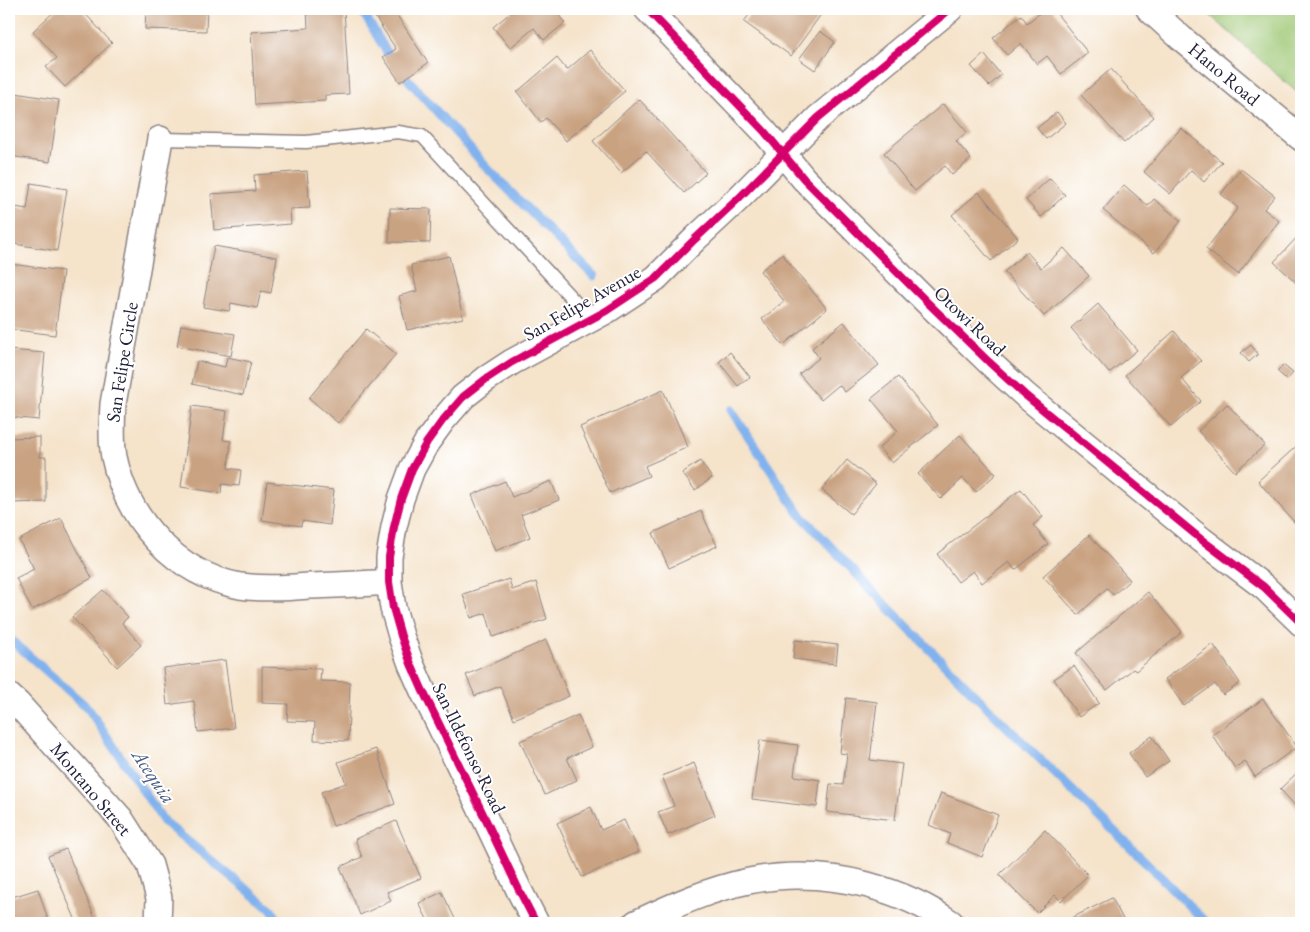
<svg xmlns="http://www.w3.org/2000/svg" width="1310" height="932" viewBox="0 0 1310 932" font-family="'EB Garamond',serif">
	<rect width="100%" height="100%" fill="#fff"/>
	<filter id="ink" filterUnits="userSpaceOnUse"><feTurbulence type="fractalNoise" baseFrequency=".02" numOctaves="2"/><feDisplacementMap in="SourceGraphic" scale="10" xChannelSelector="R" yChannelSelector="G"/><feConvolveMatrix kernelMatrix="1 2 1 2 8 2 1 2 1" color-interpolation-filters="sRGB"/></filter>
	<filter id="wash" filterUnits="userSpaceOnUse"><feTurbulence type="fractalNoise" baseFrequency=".0096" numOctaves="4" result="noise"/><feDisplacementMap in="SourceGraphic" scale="20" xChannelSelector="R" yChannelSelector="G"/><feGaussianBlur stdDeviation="1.12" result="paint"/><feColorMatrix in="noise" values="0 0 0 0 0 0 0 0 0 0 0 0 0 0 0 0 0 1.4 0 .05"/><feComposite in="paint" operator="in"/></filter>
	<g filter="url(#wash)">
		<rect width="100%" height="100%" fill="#f5e3ca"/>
		<path fill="#9ec774" stroke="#607458" d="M1203,9H1301V96Z"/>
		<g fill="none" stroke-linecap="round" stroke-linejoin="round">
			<path stroke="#82b2ed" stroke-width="9" d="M361,9L388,54
				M406,77L488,169L594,276
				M731,410L799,513L883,602L1001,721L1155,871L1206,923
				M9,638L88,708L164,822L271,909L280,923"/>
		</g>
		<g id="blocks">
			<path fill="#c9a281" d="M57,9H81L112,43L65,87L46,67L57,58L33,31Z
				M146,9H207L206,31L145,29Z
				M307,9H344L349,94L325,95V101L255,105L251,32L308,28Z
				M370,9H393L428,63L400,82L383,57L396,49Z
				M515,9H554L565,23L544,40L534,28L510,48L493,27Z
				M753,9H825L791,56L744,22Z
				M1045,9H1053L1088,53L1061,74L1047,56L1037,64L1021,43L1007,55L993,38L1021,15L1027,23Z
				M820,31L835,42L815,70L799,59Z
				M590,50L625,91L566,141L546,118L541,122L517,92L557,58L567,70Z
				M984,54L1001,75L989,86L971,66Z
				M1111,69L1154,117L1124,143L1081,95Z
				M9,92L59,100L50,162L9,156Z
				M639,99L706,173L684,193L646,151L621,173L593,141Z
				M943,104L967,132L956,141L971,159L952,175L945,166L915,191L884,153Z
				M1057,112L1066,123L1046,139L1037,128Z
				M1181,128L1222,162L1204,182L1191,170L1170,194L1144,172Z
				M1241,169L1275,196L1264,209L1279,221L1238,274L1206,249L1238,208L1221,194Z
				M307,171L310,208L290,209L291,224L214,230L211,194L255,191L254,175Z
				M1050,178L1065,195L1041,217L1026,200Z
				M31,183L67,189L57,251L9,243V206L27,209Z
				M1124,185L1148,206L1154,199L1181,221L1154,253L1103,210Z
				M979,192L1018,238L991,261L952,215Z
				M390,208L431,209L430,243L389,242Z
				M1301,233V287L1274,262Z
				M214,246L277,257L271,293L261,291L257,308L231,303L229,311L203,307Z
				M1064,248L1089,276L1044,316L1004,272L1027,252L1041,268Z
				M782,254L827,309L783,345L762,319L784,301L760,271Z
				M449,256L463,318L407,330L399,296L417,291L411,265Z
				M11,264L63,271L55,335L9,329V279Z
				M1098,304L1137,350L1109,373L1071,328Z
				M844,322L879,365L845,392L839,385L821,400L799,374L819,358L812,348Z
				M181,325L235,334L231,356L177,346Z
				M366,329L396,354L338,423L309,398Z
				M1174,331L1201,361L1181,378L1201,401L1171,427L1125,375Z
				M1251,345L1258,354L1249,362L1241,353Z
				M9,350L45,353L39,420L9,417Z
				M730,352L750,377L738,386L719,362Z
				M227,357L251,362L243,395L192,384L197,361L225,367Z
				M1283,365L1293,373L1287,380L1277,371Z
				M898,377L938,425L892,463L879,448L898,431L871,399Z
				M663,390L688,447L645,466L649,476L610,493L580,427Z
				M1227,404L1265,445L1235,472L1198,431Z
				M192,406L227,411L223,440L231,441L228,468L241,470L239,486L222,484L221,493L181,487Z
				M960,435L996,474L976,492L963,478L941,499L918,474Z
				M40,437V457H46V502L9,503V438Z
				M1301,442V515L1294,522L1258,481Z
				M847,460L876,484L851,514L822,490Z
				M700,461L712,478L695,490L682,473Z
				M505,481L512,497L551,481L559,500L521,515L530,537L495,551L472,495Z
				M267,482L334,490L330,525L302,521L301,526L262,520Z
				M1021,489L1043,517L1033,525L1048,544L1015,570L1009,562L982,583L973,571L958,582L937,554Z
				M701,511L717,546L669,568L653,533Z
				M61,518L92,578L32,610L16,578L34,569L19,540Z
				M1089,535L1130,580L1113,595L1107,588L1078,615L1043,576Z
				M509,579L512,590L536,582L547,619L493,637L486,613L471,618L463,594Z
				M103,590L128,617L122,623L141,645L117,667L72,617Z
				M1148,592L1182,632L1136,671L1133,669L1107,690L1076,653Z
				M546,640L569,696L514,719L500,686L475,696L466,675Z
				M795,640L838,645L836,664L793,659Z
				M1213,644L1240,683L1223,695L1215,684L1184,706L1165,679Z
				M225,660L234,728L198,732L194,701L167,705L163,668Z
				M1074,666L1099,703L1079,717L1054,679Z
				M262,667L321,669L320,681L350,682L348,741L314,740L315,722L287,721L288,704L262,703Z
				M846,698L877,702L870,760L902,764L895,820L827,812L830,784L843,785L847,754L840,753Z
				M1263,699L1297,747L1255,777L1245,761L1235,768L1212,735Z
				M578,715L592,747L567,758L577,780L545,795L520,741Z
				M1152,736L1169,761L1145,777L1129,753Z
				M760,740L798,745L794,776L820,780L817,807L752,799Z
				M376,749L395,804L333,826L321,792L346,783L338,762Z
				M694,763L715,815L668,835L658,812L674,806L662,776Z
				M1301,769V812L1280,789Z
				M941,793L998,815L982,857L947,843L950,834L929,825Z
				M591,807L601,830L624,820L639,852L582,877L557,823Z
				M396,821L421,878L387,892L391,901L360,915L340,867L362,857L355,839Z
				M1045,830L1088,875L1061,901L1055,895L1037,913L999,875Z
				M66,849L97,923H77L48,856Z
				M38,889L49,923H9V898Z
				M442,892L457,923H429L419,903Z
				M1112,898L1125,923H1061Z"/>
		</g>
	</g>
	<g filter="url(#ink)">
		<use href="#blocks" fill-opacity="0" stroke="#8c8282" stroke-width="1"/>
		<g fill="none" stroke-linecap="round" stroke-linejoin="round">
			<defs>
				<path id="service" d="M160,139L306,142L398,132L422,136L591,319"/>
				<path id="minor" d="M647,9L764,131L804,179L927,302L989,362L1025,395L1202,540L1264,587L1301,623
					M1149,9L1181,38L1301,138
					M160,139L113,404C112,422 111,440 114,457C127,520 176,574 240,586C263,589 286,588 309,586C335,585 362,584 389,582
					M9,696L18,704L120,818L150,865L159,898L158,923
					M536,923L519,890L483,814L422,689L411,664L401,636L393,608L389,582V557L394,527L401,499L412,469L427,442L443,420L463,397L486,379L512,362L606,311L656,278L695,239L739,198L818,118L950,9
					M636,923C716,885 778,862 868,885C897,893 926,905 951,923"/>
			</defs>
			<use href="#service" stroke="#8c8282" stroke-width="15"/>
			<use href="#minor" stroke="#8c8282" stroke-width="28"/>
			<use href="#service" stroke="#fff" stroke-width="12"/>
			<use href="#minor" stroke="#fff" stroke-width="25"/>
			<defs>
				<path id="cycleway" d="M647,9L764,131L804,179L927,302L989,362L1025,395L1202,540L1264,587L1301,623
					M536,923L519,890L483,814L422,689L411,664L401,636L393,608L389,582V557L394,527L401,499L412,469L427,442L443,420L463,397L486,379L512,362L606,311L656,278L695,239L739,198L818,118L950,9"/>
			</defs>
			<use href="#cycleway" stroke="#fff" stroke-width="11"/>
			<use href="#cycleway" stroke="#d6006c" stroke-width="8"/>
		</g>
	</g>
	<g text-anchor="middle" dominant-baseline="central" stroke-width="4" stroke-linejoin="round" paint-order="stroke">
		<g font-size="19" fill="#22223b" stroke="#fff">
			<text transform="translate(1224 74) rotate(40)">Hano Road</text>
			<text transform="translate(582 303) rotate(-30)">San Felipe Avenue</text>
			<text transform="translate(970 321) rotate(44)">Otowi Road</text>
			<text transform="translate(122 362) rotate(-81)">San Felipe Circle</text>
			<text transform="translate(469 748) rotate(64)">San Ildefonso Road</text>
			<text transform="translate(91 789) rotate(50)">Montano Street</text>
		</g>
		<g font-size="20" font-style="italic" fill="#485c82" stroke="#fff">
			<text transform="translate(154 776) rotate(56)">Acequia</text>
		</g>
	</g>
	<rect width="1310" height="932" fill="none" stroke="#fff" stroke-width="30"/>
</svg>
